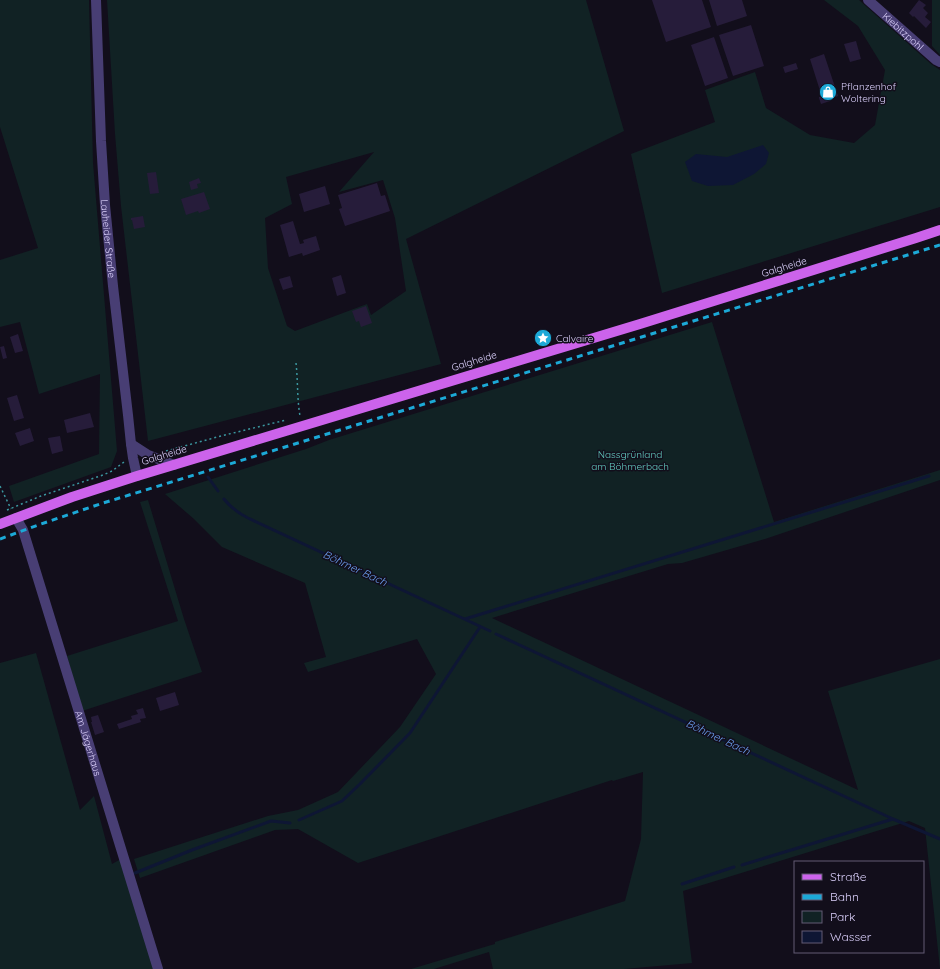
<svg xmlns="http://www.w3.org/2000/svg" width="940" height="969" viewBox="0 0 940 969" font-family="Quicksand,sans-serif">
	<rect width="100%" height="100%" fill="#120e1b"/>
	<path fill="#112224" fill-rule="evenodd" d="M0,0H89L93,163L117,451L111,467L14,502L9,486L99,454L100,374L39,394L20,322L0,327V260L38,248L0,127Z
		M107,0H586L624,131L406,239L441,364L148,441L121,206L115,134ZM374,152L339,192L383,180L395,218L406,291L371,315L367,304L295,331L287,326L268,268L265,218L292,204L286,177Z
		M824,0H859L931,64L940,70V207L662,293L631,154L715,122L705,90L755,72L766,108L810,135L854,143L875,125L885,70L858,26Z
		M932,0H940V55L932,46Z
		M712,322L774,522L940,470V480L765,539L682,563L668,564L492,618L858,790L828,691L940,659V969L925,828L909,821L683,891L692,963L624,969H493L489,952L434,969H411L488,946L495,944V942L625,901L641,839L643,772L613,781L612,780L358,863L298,829L275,830L140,878L134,859L268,816L298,810L338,792L400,727L436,674L417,639L308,672L304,663L326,657L305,583L222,547L194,519L165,494L306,449L329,440Z
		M148,500L184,619L202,672L82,711L67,656L178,621L140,502Z
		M36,653L80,810L94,796L112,864L121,859L156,969H0V663Z"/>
	<path fill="#0e1634" d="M763,145L769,153L766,164L754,174L733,185L708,186L692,181L685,162L696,154L727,157Z"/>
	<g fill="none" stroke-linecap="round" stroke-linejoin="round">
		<path stroke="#0e1634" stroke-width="3" d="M208,477L218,491
			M224,499C231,508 238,513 248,518L490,631
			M465,619L929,476
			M496,634L893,819L940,839
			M299,820L342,801L360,784L410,733L480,627
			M742,865L893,819
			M135,873L192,850L271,821L290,823
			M682,884L734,867"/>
	</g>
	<path fill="#261c3a" d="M652,0H702L711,27L666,42Z
		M709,0H742L747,16L717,26Z
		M919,0L926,5L923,8L928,13L925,17L931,22L926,28L914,16L913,17L909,13Z
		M751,25L764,66L733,76L719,35Z
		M714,37L728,78L705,86L691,45Z
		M856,41L861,59L850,62L844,44Z
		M824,54L838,96L830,99V101L821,104L819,98V97H822L810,59Z
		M796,63L798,69L785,73L783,67Z
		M156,172L159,193L150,194L147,173Z
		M199,178L201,183L197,184L198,188L191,190L189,182Z
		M377,183L381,196L385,195L390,211L345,226L339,209L342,208L338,195Z
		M325,186L330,204L304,212L299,194Z
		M204,192L210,209L199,213L198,211L186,215L181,199Z
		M143,216L145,227L134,229L132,220H131V218Z
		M293,221L300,244L304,243L303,240L316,236L320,250L303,256L302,253L289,257L280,225Z
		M341,275L346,293L337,296L332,278Z
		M290,276L293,287L283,290L279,279Z
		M366,306L372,323L361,327L359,321L356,322L352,311Z
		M18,334L23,351L15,353L10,337Z
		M4,346L7,358L3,359L0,347Z
		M17,395L24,418L14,421L7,398Z
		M90,413L94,427L67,433L64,420Z
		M30,428L34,441L20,446L15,433Z
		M60,436L63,451L52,454L48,438Z
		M175,692L179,705L160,711L156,698Z
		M143,708L146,718L140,719L141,722L119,729L117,724L132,719L131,716L138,714L136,710Z
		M98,715L104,732L95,735L91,722H92L91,717Z"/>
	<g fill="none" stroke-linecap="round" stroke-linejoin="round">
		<path stroke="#3b979f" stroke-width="1.5" stroke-dasharray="2 3" stroke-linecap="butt" d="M296,363C298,381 297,399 300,416
			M166,451L221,436L286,420
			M0,486L11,509
			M7,510L41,496L103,475L112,471L124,462"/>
		<g stroke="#483e74" stroke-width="10">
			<path id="s1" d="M96,0L101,141L105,205L113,286L128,415L131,444L133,458L137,476"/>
			<path id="s2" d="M868,0L936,60L940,62"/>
			<path d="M131,444L148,455L174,465"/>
			<path id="s3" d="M16,518L23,530L158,969"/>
		</g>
		<path stroke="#cc63eb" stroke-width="10" d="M0,524L72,497L137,476L640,324L916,238L940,230"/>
		<path stroke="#1ca9d7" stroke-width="3" stroke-dasharray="6 5" stroke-linecap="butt" d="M0,539L41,524L100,504L940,245"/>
	</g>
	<defs>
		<symbol id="shop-disc" viewBox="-11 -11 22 22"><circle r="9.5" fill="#1ca9d7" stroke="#120e1b"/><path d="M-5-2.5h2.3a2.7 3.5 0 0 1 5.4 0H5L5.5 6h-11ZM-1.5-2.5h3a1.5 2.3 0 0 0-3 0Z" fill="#fff"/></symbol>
		<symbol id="sight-disc" viewBox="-11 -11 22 22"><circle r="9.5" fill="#1ca9d7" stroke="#120e1b"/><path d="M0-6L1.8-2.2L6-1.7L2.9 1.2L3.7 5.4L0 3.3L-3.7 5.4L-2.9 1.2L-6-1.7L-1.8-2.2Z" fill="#fff"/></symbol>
	</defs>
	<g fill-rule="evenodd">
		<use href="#shop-disc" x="818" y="82" width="20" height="20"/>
		<use href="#sight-disc" x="533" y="328" width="20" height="20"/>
	</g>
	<g text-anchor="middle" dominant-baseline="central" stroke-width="3" stroke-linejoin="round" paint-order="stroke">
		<g font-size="10" fill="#d9cef9" stroke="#120e1b">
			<text stroke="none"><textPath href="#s2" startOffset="47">Kiebitzpohl</textPath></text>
			<text stroke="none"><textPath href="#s1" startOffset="239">Lauheider Straße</textPath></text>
			<text transform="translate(784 267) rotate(-17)">Galgheide</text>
			<text transform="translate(474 361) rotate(-17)">Galgheide</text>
			<text transform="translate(164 455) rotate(-17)">Galgheide</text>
			<text stroke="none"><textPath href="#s3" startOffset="237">Am Jägerhaus</textPath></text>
		</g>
		<g font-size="10" fill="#d9cef9" stroke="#120e1b" text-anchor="start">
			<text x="841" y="86">Pflanzenhof<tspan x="841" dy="12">Woltering</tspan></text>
			<text x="556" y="338">Calvaire</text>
		</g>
		<g font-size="10" fill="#64cec3" stroke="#120e1b">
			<text x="630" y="454">Nassgrünland<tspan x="630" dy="12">am Böhmerbach</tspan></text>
		</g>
		<g font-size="11" font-style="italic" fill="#699cec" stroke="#120e1b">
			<text transform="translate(355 568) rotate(25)">Böhmer Bach</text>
			<text transform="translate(718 737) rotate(25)">Böhmer Bach</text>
		</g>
	</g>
	<rect x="794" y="861" width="130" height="92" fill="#120e1b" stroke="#625b74"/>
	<rect x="802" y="874" width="20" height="6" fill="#cc63eb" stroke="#625b74"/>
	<text x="830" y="881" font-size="12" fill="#d9cef9">Straße</text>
	<rect x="802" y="894" width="20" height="6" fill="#1ca9d7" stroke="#625b74"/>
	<text x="830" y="901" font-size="12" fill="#d9cef9">Bahn</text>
	<rect x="802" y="911" width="20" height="12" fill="#112224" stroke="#625b74"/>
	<text x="830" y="921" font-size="12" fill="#d9cef9">Park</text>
	<rect x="802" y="931" width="20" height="12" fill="#0e1634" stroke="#625b74"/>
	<text x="830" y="941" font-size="12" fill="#d9cef9">Wasser</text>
</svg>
